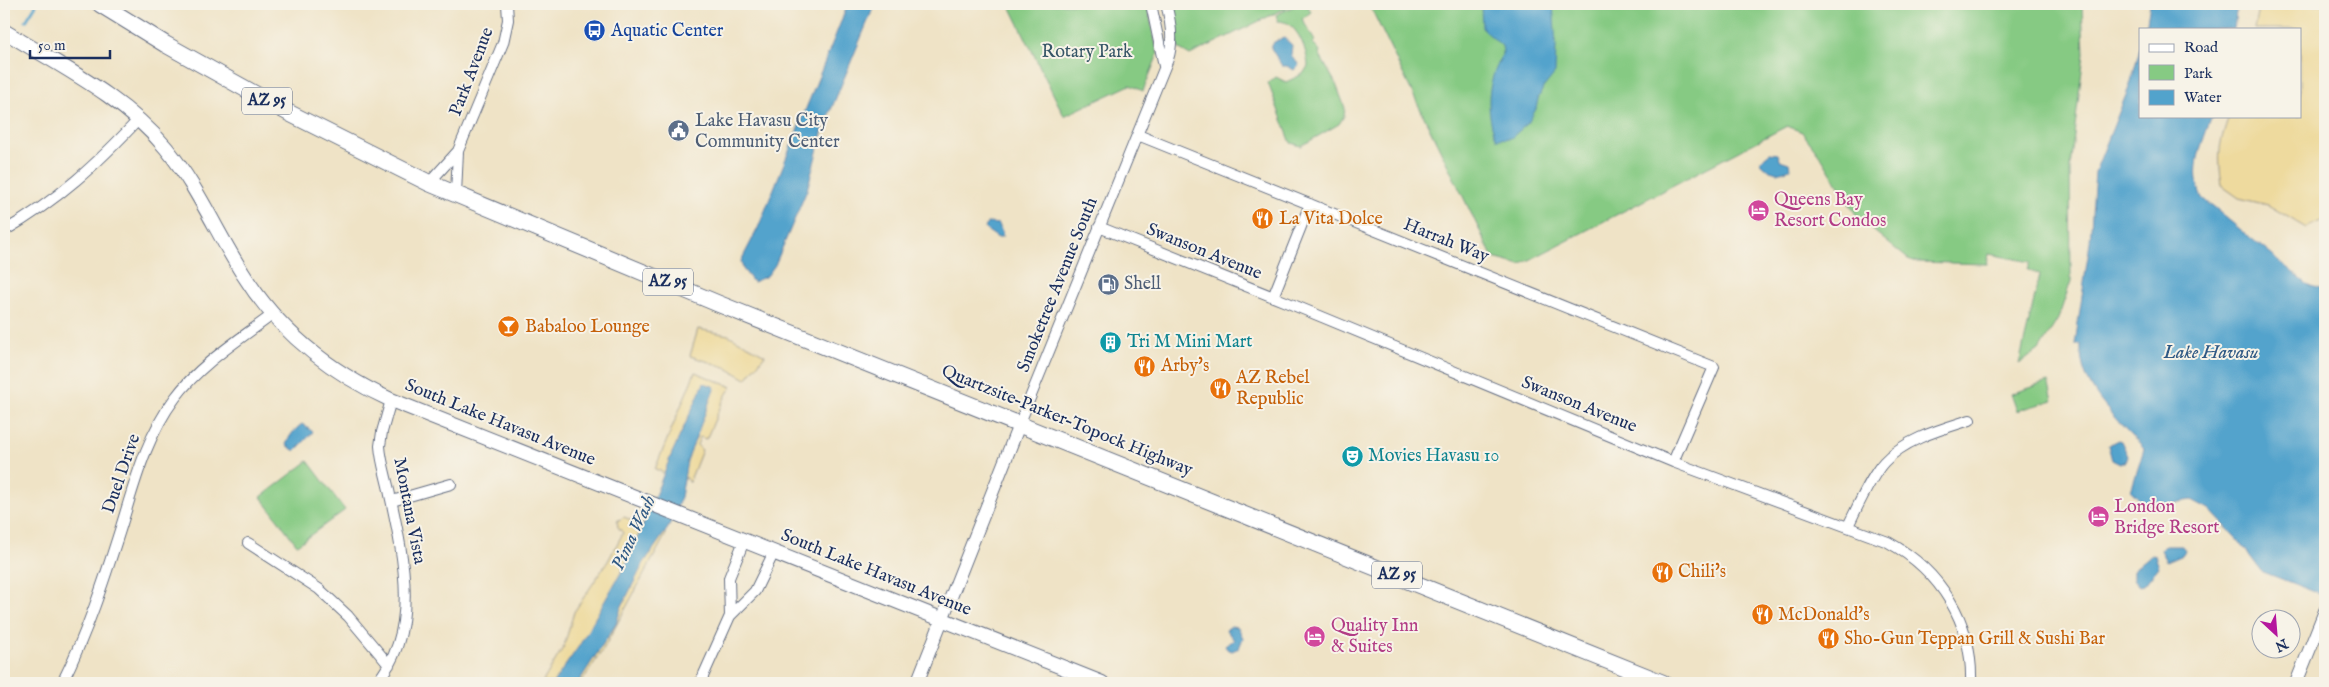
<svg xmlns="http://www.w3.org/2000/svg" width="2329" height="687" viewBox="0 0 2329 687" font-family="'IM FELL English',serif">
	<rect width="100%" height="100%" fill="#f7f3e8"/>
	<filter id="ink" filterUnits="userSpaceOnUse"><feTurbulence type="fractalNoise" baseFrequency=".02" numOctaves="2"/><feDisplacementMap in="SourceGraphic" scale="10" xChannelSelector="R" yChannelSelector="G"/><feConvolveMatrix kernelMatrix="1 2 1 2 8 2 1 2 1" color-interpolation-filters="sRGB"/></filter>
	<filter id="wash" filterUnits="userSpaceOnUse"><feTurbulence type="fractalNoise" baseFrequency=".0096" numOctaves="4" result="noise"/><feDisplacementMap in="SourceGraphic" scale="20" xChannelSelector="R" yChannelSelector="G"/><feGaussianBlur stdDeviation="1.12" result="paint"/><feColorMatrix in="noise" values="0 0 0 0 0 0 0 0 0 0 0 0 0 0 0 0 0 1.4 0 .05"/><feComposite in="paint" operator="in"/></filter>
	<g filter="url(#wash)">
		<rect width="100%" height="100%" fill="#efe3c6"/>
		<path fill="#86ca83" stroke="#507c70" d="M1009,4H1147L1158,54L1143,91L1130,85L1064,116Z
			M1170,4H1294L1190,55L1178,48Z
			M1298,4H1314L1308,7L1311,12L1302,19L1315,41L1313,43L1320,52L1319,54L1336,84L1345,108L1344,116L1339,124L1301,146L1291,143L1268,83L1276,77L1286,82L1303,74L1308,66C1307,50 1297,21 1278,21L1276,15Z
			M1369,4H2082L2084,54L2070,167L2071,281L2058,319L2039,350L2019,364L2040,274L2028,270L2031,262L1989,254L1987,264L1917,262L1908,259L1858,218L1821,157L1802,132L1787,126L1520,265L1493,258Z
			M2048,382L2053,400L2017,411L2011,394Z
			M308,461L345,510L297,545L261,497Z"/>
		<path fill="#eeda9e" stroke="#84847e" d="M2260,4H2325V219L2306,228L2268,205L2239,198L2222,186C2218,154 2218,147 2229,116H2300V29H2255Z
			M698,329L728,335L765,355L746,379L725,367L690,356Z
			M695,372L732,387C725,392 712,428 706,439L700,437L697,445L702,450L689,483L686,477L678,492L661,471L655,469Z
			M624,517L666,534L604,648L581,683H542L564,646L574,612L608,561L623,533L618,527L617,521Z"/>
		<path fill="#52a3cc" stroke="#366995" d="M848,4H875L823,129L807,190L775,265L767,276L753,282L743,269L741,261L758,228Z
			M1481,4H1553L1556,46L1555,73L1543,88L1538,99L1536,109L1528,123L1511,138L1497,139C1489,125 1487,99 1491,84C1493,72 1500,62 1503,51L1502,46L1482,28Z
			M2150,4H2237L2234,29H2146Z
			M1284,38L1292,45L1291,55L1299,65L1294,70L1287,66H1282L1271,48L1274,42Z
			M2140,48V116H2212C2202,144 2189,169 2202,198L2307,284L2325,291V596L2261,571L2239,541L2209,509L2192,500L2148,507L2131,491L2144,449C2117,418 2078,389 2081,344H2075L2090,242L2095,172L2130,85Z
			M1770,153L1778,154L1780,160L1789,163L1790,169L1778,173L1770,171L1761,163V160Z
			M987,223L999,224L1003,236L998,238L985,229Z
			M704,383L715,387L687,461L681,497L668,528L643,564L621,608L616,624L578,683H553L579,646L627,562V557L641,531L672,453Z
			M302,424L313,432L295,451L286,445C289,436 294,430 302,424Z
			M2118,440L2121,441L2128,456L2126,461L2120,464L2112,460L2108,445Z
			M2164,546H2182L2185,550L2183,554L2167,561L2161,550Z
			M2151,555L2155,556L2159,567L2144,585L2139,586L2133,579V570Z
			M1231,626L1238,627L1243,638L1239,648L1232,651L1227,649L1225,646L1234,640L1226,630Z"/>
		<g fill="none" stroke-linecap="round" stroke-linejoin="round">
			<path stroke="#52a3cc" stroke-width="3" d="M26,21L36,5
				M4,59L6,55"/>
		</g>
	</g>
	<g filter="url(#ink)">
		<g fill="none" stroke-linecap="round" stroke-linejoin="round">
			<defs>
				<path id="minor" d="M1151,4L1164,66
					M1138,135L1714,367L1673,462
					M429,183L458,151L503,43L508,20L507,4
					M456,194L458,151
					M1099,227L1286,302L1673,462L1888,542C1941,571 1973,623 1971,683
					M4,231C58,200 97,164 139,119
					M1273,297L1310,204
					M1019,425L1168,59C1174,41 1171,22 1166,4
					M392,501L451,484
					M1848,526C1857,508 1871,476 1884,462C1905,439 1942,429 1970,420
					M248,543L319,589L348,616L389,665
					M730,616L729,578L744,541
					M62,683C87,633 104,581 121,527C135,482 146,437 175,398C200,364 239,340 272,315
					M376,683C421,632 403,555 390,495C387,479 381,462 380,446L382,432L391,400
					M700,683L730,616L755,591L774,552"/>
				<path id="tertiary" d="M917,683L1019,425
					M2296,683L2325,611"/>
				<path id="secondary" d="M4,31C60,66 123,96 166,148C197,186 217,233 243,274C279,332 330,372 391,400L1102,683"/>
				<path id="trunk" d="M100,4L165,44L289,113L429,183L719,304L1663,683"/>
			</defs>
			<use href="#minor" stroke="#656e82" stroke-width="12"/>
			<use href="#tertiary" stroke="#656e82" stroke-width="14"/>
			<use href="#secondary" stroke="#656e82" stroke-width="16"/>
			<use href="#trunk" stroke="#656e82" stroke-width="18"/>
			<use href="#minor" stroke="#fff" stroke-width="10"/>
			<use href="#tertiary" stroke="#fff" stroke-width="12"/>
			<use href="#secondary" stroke="#fff" stroke-width="14"/>
			<use href="#trunk" stroke="#fff" stroke-width="16"/>
		</g>
	</g>
	<defs>
		<symbol id="bus-disc" viewBox="-11 -11 22 22"><circle r="9.5" fill="#1a4fb4" stroke="#f7f3e8"/><path d="M-5-6H5V4H4V6H2V4H-2V6H-4V4H-5ZM-3.5-4V0h7V-4ZM-3.5 1.2v1.5H-2V1.2ZM2 1.2v1.5H3.5V1.2Z" fill="#fff"/></symbol>
		<symbol id="civic-disc" viewBox="-11 -11 22 22"><circle r="9.5" fill="#5c6f8a" stroke="#f7f3e8"/><path d="M-.6-6.5H3V-4.5H.6V-3L4-1V1h2V6H-6V1h2V-1L-.6-3ZM-1.2 2.5V6h2.4V2.5Z" fill="#fff"/></symbol>
		<symbol id="hotel-disc" viewBox="-11 -11 22 22"><circle r="9.5" fill="#d1479c" stroke="#f7f3e8"/><path d="M-6-4.5h1.5V1H6V5H4.5V3h-9V5H-6ZM-4 0a1.8 1.8 0 1 1 3.6 0ZM.5 0V-2.5h3Q6-2.5 6 0Z" fill="#fff"/></symbol>
		<symbol id="restaurant-disc" viewBox="-11 -11 22 22"><circle r="9.5" fill="#e8710a" stroke="#f7f3e8"/><path d="M-5-6h1v4h1v-4h1v4h1v-4h1v5L-1.5 .5V6h-2V.5L-5-1ZM5-6V6H3V1.5H1.5Q1.5-4 5-6Z" fill="#fff"/></symbol>
		<symbol id="fuel-disc" viewBox="-11 -11 22 22"><circle r="9.5" fill="#5c6f8a" stroke="#f7f3e8"/><path d="M-5.5-6h7V0h2V4h1.3V-2.5L3-4.5l.8-.8L6-3V5H2.5V1h-1V6h-7ZM-4.2-4.7v3.2H.2V-4.7Z" fill="#fff"/></symbol>
		<symbol id="bar-disc" viewBox="-11 -11 22 22"><circle r="9.5" fill="#e8710a" stroke="#f7f3e8"/><path d="M-6-5H6L.8 .8V4.5H3.5V6h-7V4.5H-.8V.8Z" fill="#fff"/></symbol>
		<symbol id="building-disc" viewBox="-11 -11 22 22"><circle r="9.5" fill="#0f9aa8" stroke="#f7f3e8"/><path d="M-4-6H4V6H1V3H-1V6H-4ZM-2.5-4.3h1.7v1.8h-1.7ZM.8-4.3h1.7v1.8H.8ZM-2.5-1h1.7V.8h-1.7ZM.8-1h1.7V.8H.8Z" fill="#fff"/></symbol>
		<symbol id="theatre-disc" viewBox="-11 -11 22 22"><circle r="9.5" fill="#0f9aa8" stroke="#f7f3e8"/><path d="M-5-5.5Q0-4 5-5.5V0Q5 5 0 6Q-5 5-5 0ZM-3.3-2.5H-1v1.5H-3.3ZM1-2.5H3.3v1.5H1ZM-2.8 1Q0 5.5 2.8 1Z" fill="#fff"/></symbol>
	</defs>
	<g fill-rule="evenodd">
		<use href="#bus-disc" x="582" y="18" width="25" height="25"/>
		<use href="#civic-disc" x="666" y="118" width="25" height="25"/>
		<use href="#hotel-disc" x="1746" y="198" width="25" height="25"/>
		<use href="#restaurant-disc" x="1250" y="206" width="25" height="25"/>
		<use href="#fuel-disc" x="1096" y="272" width="25" height="25"/>
		<use href="#bar-disc" x="496" y="314" width="25" height="25"/>
		<use href="#building-disc" x="1098" y="330" width="25" height="25"/>
		<use href="#restaurant-disc" x="1132" y="354" width="25" height="25"/>
		<use href="#restaurant-disc" x="1208" y="376" width="25" height="25"/>
		<use href="#theatre-disc" x="1340" y="444" width="25" height="25"/>
		<use href="#hotel-disc" x="2086" y="504" width="25" height="25"/>
		<use href="#restaurant-disc" x="1650" y="560" width="25" height="25"/>
		<use href="#restaurant-disc" x="1750" y="602" width="25" height="25"/>
		<use href="#hotel-disc" x="1302" y="624" width="25" height="25"/>
		<use href="#restaurant-disc" x="1816" y="626" width="25" height="25"/>
	</g>
	<g text-anchor="middle" dominant-baseline="central" stroke-width="4" stroke-linejoin="round" paint-order="stroke">
		<g fill="#f7f3e8" stroke="#5d6a87" stroke-width="1">
			<rect x="242" y="87.5" width="50" height="27" rx="4"/>
			<rect x="643" y="268.5" width="50" height="27" rx="4"/>
			<rect x="1372" y="561.5" width="50" height="27" rx="4"/>
		</g>
		<g font-size="16" font-weight="bold" fill="#1b2f5e">
			<text x="267" y="101">AZ 95</text>
			<text x="668" y="282">AZ 95</text>
			<text x="1397" y="575">AZ 95</text>
		</g>
		<g font-size="18" fill="#164399" stroke="#f7f3e8" text-anchor="start">
			<text x="611" y="31">Aquatic Center</text>
		</g>
		<g font-size="18" fill="#365667" stroke="#f7f3e8">
			<text x="1087" y="52">Rotary Park</text>
		</g>
		<g font-size="18" fill="#1b2f5e" stroke="#f7f3e8">
			<text transform="translate(472 72) rotate(-69)">Park Avenue</text>
			<text transform="translate(1446 241) rotate(22)">Harrah Way</text>
			<text transform="translate(1204 252) rotate(22)">Swanson Avenue</text>
			<text transform="translate(1058 285) rotate(-68)">Smoketree Avenue South</text>
			<text transform="translate(1579 405) rotate(22)">Swanson Avenue</text>
			<text transform="translate(1067 421) rotate(22)">Quartzsite–Parker–Topock Highway</text>
			<text transform="translate(500 423) rotate(22)">South Lake Havasu Avenue</text>
			<text transform="translate(122 474) rotate(-71)">Duel Drive</text>
			<text transform="translate(409 511) rotate(79)">Montana Vista</text>
			<text transform="translate(876 573) rotate(22)">South Lake Havasu Avenue</text>
		</g>
		<g font-size="18" fill="#4e5e75" stroke="#f7f3e8" text-anchor="start">
			<text x="695" y="121">Lake Havasu City<tspan x="695" dy="21">Community Center</tspan></text>
			<text x="1124" y="284">Shell</text>
		</g>
		<g font-size="18" fill="#b23c85" stroke="#f7f3e8" text-anchor="start">
			<text x="1774" y="200">Queens Bay<tspan x="1774" dy="21">Resort Condos</tspan></text>
			<text x="2114" y="507">London<tspan x="2114" dy="21">Bridge Resort</tspan></text>
			<text x="1331" y="626">Quality Inn<tspan x="1331" dy="21">&amp; Suites</tspan></text>
		</g>
		<g font-size="18" fill="#c56008" stroke="#f7f3e8" text-anchor="start">
			<text x="1279" y="219">La Vita Dolce</text>
			<text x="525" y="327">Babaloo Lounge</text>
			<text x="1161" y="366">Arby's</text>
			<text x="1236" y="378">AZ Rebel<tspan x="1236" dy="21">Republic</tspan></text>
			<text x="1678" y="572">Chili's</text>
			<text x="1778" y="615">McDonald's</text>
			<text x="1844" y="639">Sho-Gun Teppan Grill &amp; Sushi Bar</text>
		</g>
		<g font-size="18" fill="#0d838f" stroke="#f7f3e8" text-anchor="start">
			<text x="1127" y="342">Tri M Mini Mart</text>
			<text x="1368" y="456">Movies Havasu 10</text>
		</g>
		<g font-size="19" font-style="italic" fill="#2e5884" stroke="#f7f3e8">
			<text x="2211" y="353">Lake Havasu</text>
			<text transform="translate(634 533) rotate(-65)">Pima Wash</text>
		</g>
	</g>
	<rect width="2329" height="687" fill="none" stroke="#f7f3e8" stroke-width="20"/>
	<rect x="2139" y="28" width="162" height="90" fill="#f7f3e8" stroke="#9fa5b1"/>
	<rect x="2149" y="44" width="25" height="8" fill="#ffffff" stroke="#9fa5b1"/>
	<text x="2184" y="52" font-size="15" fill="#1b2f5e">Road</text>
	<rect x="2149" y="65" width="25" height="15" fill="#86ca83" stroke="#9fa5b1"/>
	<text x="2184" y="78" font-size="15" fill="#1b2f5e">Park</text>
	<rect x="2149" y="90" width="25" height="15" fill="#52a3cc" stroke="#9fa5b1"/>
	<text x="2184" y="102" font-size="15" fill="#1b2f5e">Water</text>
	<g transform="translate(2276 634) rotate(154)"><circle r="24" fill="#f7f3e8" stroke="#9fa5b1"/>
	<path d="M0-4L9 19L0 12L-9 19Z" fill="#b5179e"/>
	<text y="-8" font-size="14" font-weight="bold" text-anchor="middle" fill="#1b2f5e">N</text>
	</g>
	<path d="M30 50v8h80v-8" fill="none" stroke="#1b2f5e" stroke-width="2.5"/>
	<text x="38" y="50" font-size="15" fill="#1b2f5e" stroke="#f7f3e8" stroke-width="4" paint-order="stroke">50 m</text>
</svg>
